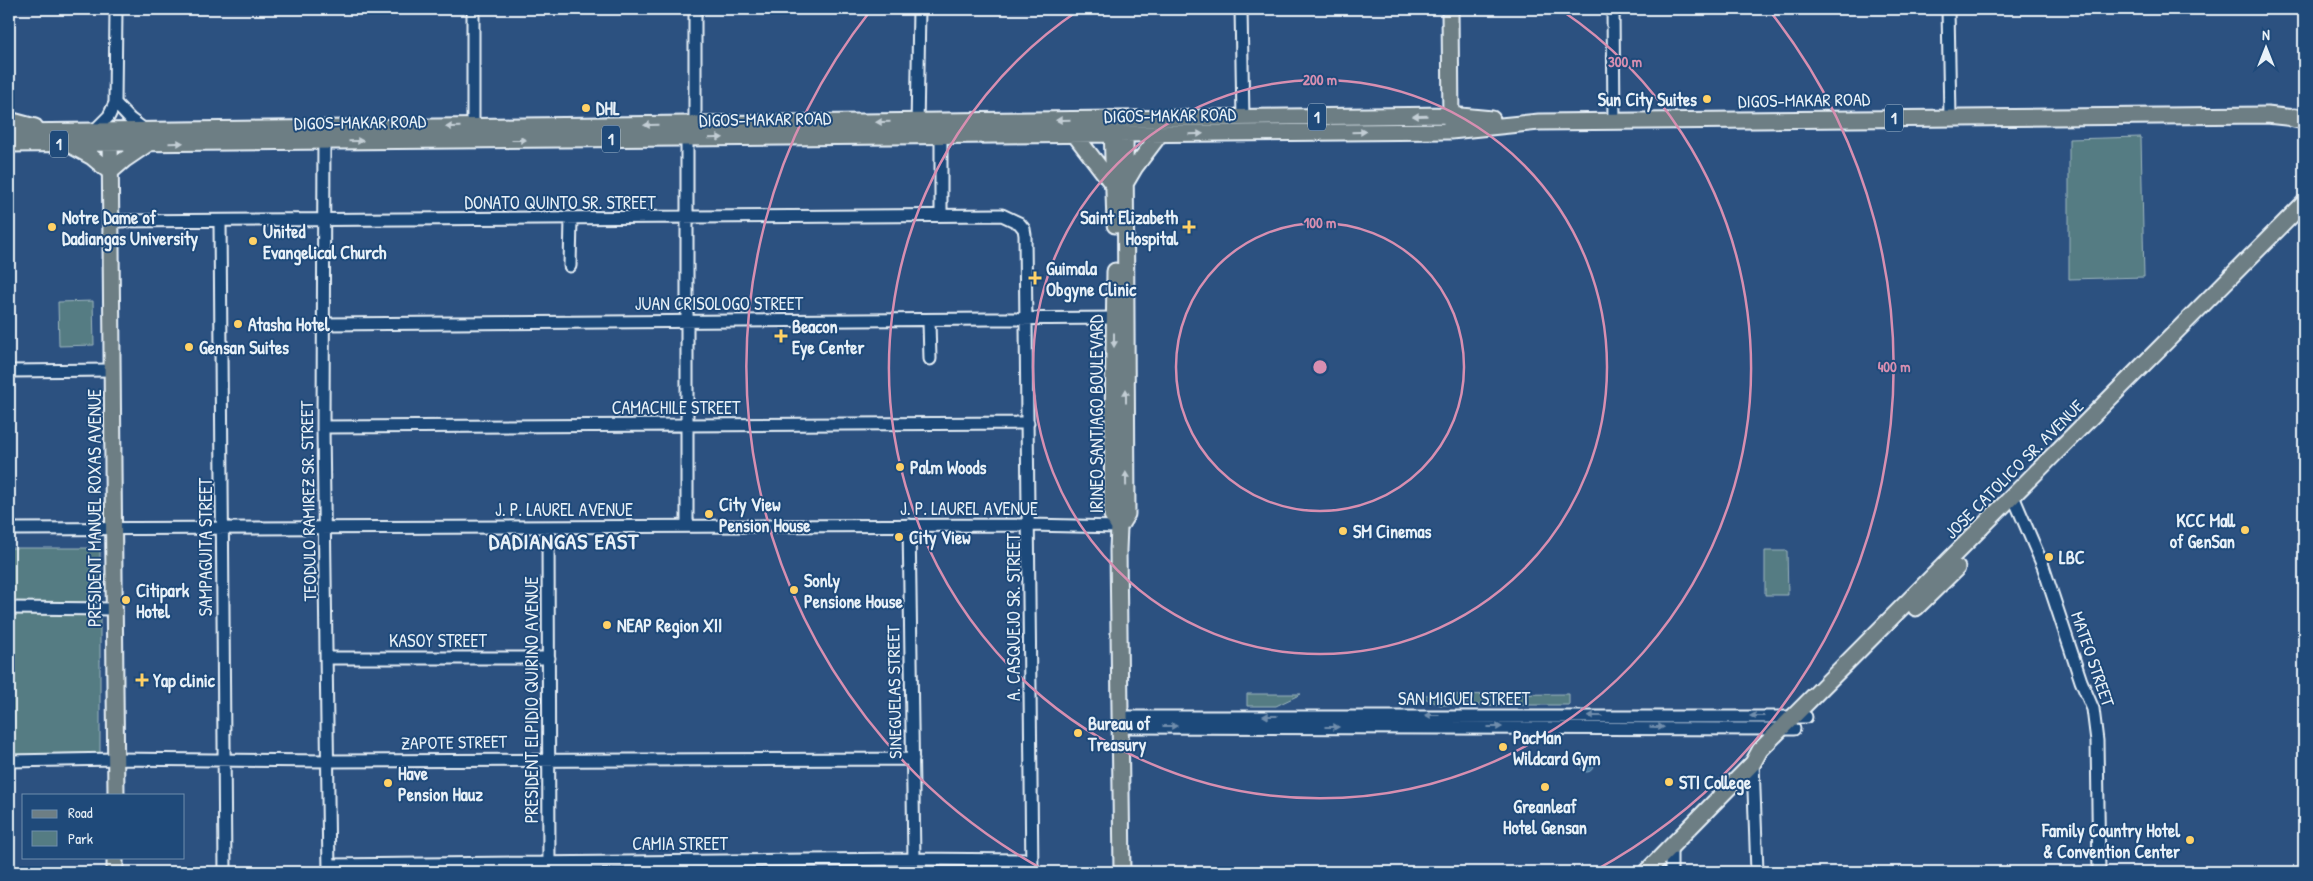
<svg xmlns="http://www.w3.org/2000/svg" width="2313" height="881" viewBox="0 0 2313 881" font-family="'Patrick Hand',sans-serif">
	<rect width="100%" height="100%" fill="#2c5180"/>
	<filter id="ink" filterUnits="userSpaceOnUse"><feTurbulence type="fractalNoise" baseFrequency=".02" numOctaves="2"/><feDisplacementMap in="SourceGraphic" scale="10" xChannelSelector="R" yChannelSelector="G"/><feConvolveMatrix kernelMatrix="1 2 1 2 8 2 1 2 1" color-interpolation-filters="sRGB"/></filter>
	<g filter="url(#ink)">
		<path fill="#557c83" stroke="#9eb6be" d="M2141,137L2144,277L2069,279V139Z
			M93,301L94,345L59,346L58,302Z
			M9,548H100V755H9Z
			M1765,551H1787L1788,595H1765Z
			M1247,694H1301L1276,706H1247Z
			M1569,694V705H1441L1417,695Z"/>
		<path fill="#4479a2" stroke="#86a9c4" d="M1581 766a6 6 0 1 1 12 0a6 6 0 1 1-12 0Z"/>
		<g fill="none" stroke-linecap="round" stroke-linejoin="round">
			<defs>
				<path id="minor" d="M473,9V127
					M1241,9L1243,118
					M1613,9L1614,121
					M1948,9L1950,118
					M115,103L130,119L146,131
					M917,129L919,9
					M941,129V215
					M94,131L109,116L115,103L116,9
					M324,133L323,427L329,872
					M110,221L1002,215L1019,223L1024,229L1025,235L1032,872
					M220,221L225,872
					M570,266L571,219
					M929,321L930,359
					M324,324L1122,318
					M9,371L112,370
					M323,427L1028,423
					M2013,496L2043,566L2081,681L2093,709L2097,741L2099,872
					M909,525L914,859
					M687,526V138L695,124V9
					M548,527L549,872
					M9,529L1030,525L1119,527
					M9,608L114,609
					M327,658H549
					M1121,717H1806
					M1121,727L1794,729
					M9,761L116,759L328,761L913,759
					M1753,763L1757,872
					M1671,849V872
					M329,865L914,859L1032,860"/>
				<path id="major" d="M1450,9L1451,125
					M9,120L35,127
					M1112,126L1115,225
					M9,132L1450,115L1492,119
					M110,134L116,795
					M1075,135L1114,186
					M9,144L1451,131L1539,122L2267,115L2304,119
					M70,145L92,157L110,172
					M110,172L124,160L149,143
					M1125,184L1135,167L1160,134
					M1115,271L1112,503V515L1119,527
					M1916,608L1957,568
					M115,872V857
					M1122,872L1118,550L1119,527L1127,514L1125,126
					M1646,872L1753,763L1760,750L2304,203"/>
				<path id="highway" d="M2294,118L2304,120"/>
			</defs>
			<use href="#minor" stroke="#e8f1f8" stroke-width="15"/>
			<use href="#major" stroke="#e8f1f8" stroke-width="19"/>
			<use href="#highway" stroke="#e8f1f8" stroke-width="21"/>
			<use href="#minor" stroke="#1f4a7a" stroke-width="11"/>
			<use href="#major" stroke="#6d7e84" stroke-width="15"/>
			<use href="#highway" stroke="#6d7e84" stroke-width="18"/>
		</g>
		<defs><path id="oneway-solid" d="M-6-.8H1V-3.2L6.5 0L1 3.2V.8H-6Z" transform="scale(1.25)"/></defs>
		<g fill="#c3ced5">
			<use href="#oneway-solid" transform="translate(1420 116) rotate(179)"/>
			<use href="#oneway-solid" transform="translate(1063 120) rotate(179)"/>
			<use href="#oneway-solid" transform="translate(883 122) rotate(179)"/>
			<use href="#oneway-solid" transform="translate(651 125) rotate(179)"/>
			<use href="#oneway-solid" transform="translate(453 127) rotate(179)"/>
			<use href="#oneway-solid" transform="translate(1359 132) rotate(-1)"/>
			<use href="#oneway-solid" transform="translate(1196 134) rotate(-1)"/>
			<use href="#oneway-solid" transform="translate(716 138) rotate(-1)"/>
			<use href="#oneway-solid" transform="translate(519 140)"/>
			<use href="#oneway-solid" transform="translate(356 141) rotate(-1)"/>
			<use href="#oneway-solid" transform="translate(176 143) rotate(-1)"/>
			<use href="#oneway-solid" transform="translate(1114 340) rotate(90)"/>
			<use href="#oneway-solid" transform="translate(1126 396) rotate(-90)"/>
			<use href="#oneway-solid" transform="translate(1126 479) rotate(-91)"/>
		</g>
		<g fill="#6f8dac">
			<use href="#oneway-solid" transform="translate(1432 715) rotate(180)"/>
			<use href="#oneway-solid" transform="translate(1270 716) rotate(180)"/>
			<use href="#oneway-solid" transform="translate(1595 716) rotate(-180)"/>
			<use href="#oneway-solid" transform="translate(1757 716) rotate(-180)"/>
			<use href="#oneway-solid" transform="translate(1170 726)"/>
			<use href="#oneway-solid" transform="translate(1332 727)"/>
			<use href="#oneway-solid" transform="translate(1495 727)"/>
			<use href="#oneway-solid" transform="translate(1657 727) rotate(1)"/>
		</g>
	</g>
	<g fill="none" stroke="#d78fb1" stroke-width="2.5">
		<circle cx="1320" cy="367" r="144"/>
		<circle cx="1320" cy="367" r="287"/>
		<path d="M1561 10A431 431 0 1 1 1079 10"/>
		<path d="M1046 871A574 574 0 0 1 871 10M1769 10A574 574 0 0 1 1594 871"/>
	</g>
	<g fill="#ffd166" stroke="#1f4a7a" stroke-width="2">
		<circle cx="1707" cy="99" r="5"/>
		<circle cx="586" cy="108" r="5"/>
		<circle cx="52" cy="227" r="5"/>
		<path d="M1186.5 219.5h5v5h5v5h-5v5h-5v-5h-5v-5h5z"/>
		<circle cx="253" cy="241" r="5"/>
		<path d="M1032.5 270.5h5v5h5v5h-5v5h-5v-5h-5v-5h5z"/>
		<circle cx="238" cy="324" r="5"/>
		<path d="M778.5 328.5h5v5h5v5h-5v5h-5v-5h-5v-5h5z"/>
		<circle cx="189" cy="347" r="5"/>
		<circle cx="900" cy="467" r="5"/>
		<circle cx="709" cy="514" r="5"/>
		<circle cx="2245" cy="530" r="5"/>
		<circle cx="1343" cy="531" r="5"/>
		<circle cx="899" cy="537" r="5"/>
		<circle cx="2049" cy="557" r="5"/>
		<circle cx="794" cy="590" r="5"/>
		<circle cx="126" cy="600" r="5"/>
		<circle cx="607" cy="625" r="5"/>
		<path d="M139.5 672.5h5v5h5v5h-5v5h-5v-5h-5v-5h5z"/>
		<circle cx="1078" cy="733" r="5"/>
		<circle cx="1503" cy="747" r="5"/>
		<circle cx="1669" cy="782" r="5"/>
		<circle cx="388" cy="783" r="5"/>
		<circle cx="1545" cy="787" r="5"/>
		<circle cx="2190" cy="840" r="5"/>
	</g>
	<g text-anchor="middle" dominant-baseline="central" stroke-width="4" stroke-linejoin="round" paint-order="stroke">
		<g fill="#1f4a7a" stroke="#acbfd2" stroke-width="1">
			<rect x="1308" y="103.5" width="18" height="27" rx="4"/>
			<rect x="1885" y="104.5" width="18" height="27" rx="4"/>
			<rect x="602" y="125.5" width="18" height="27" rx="4"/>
			<rect x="50" y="130.5" width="18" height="27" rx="4"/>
		</g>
		<g font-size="16" font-weight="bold" fill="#e8f1f8">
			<text x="1317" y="117">1</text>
			<text x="1894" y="118">1</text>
			<text x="611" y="139">1</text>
			<text x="59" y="144">1</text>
		</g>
		<g font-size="18" font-weight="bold" fill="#e8f1f8" stroke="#1f4a7a" text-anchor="start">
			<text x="1697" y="99" text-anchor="end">Sun City Suites</text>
			<text x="596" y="108">DHL</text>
			<text x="62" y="217">Notre Dame of<tspan x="62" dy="21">Dadiangas University</tspan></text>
			<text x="1178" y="217" text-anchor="end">Saint Elizabeth<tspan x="1178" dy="21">Hospital</tspan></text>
			<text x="263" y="231">United<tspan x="263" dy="21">Evangelical Church</tspan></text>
			<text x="1046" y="268">Guimala<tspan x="1046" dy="21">Obgyne Clinic</tspan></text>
			<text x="248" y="324">Atasha Hotel</text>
			<text x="792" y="326">Beacon<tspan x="792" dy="21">Eye Center</tspan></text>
			<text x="199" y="347">Gensan Suites</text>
			<text x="910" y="467">Palm Woods</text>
			<text x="719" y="504">City View<tspan x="719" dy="21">Pension House</tspan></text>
			<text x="2235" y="520" text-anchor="end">KCC Mall<tspan x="2235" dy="21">of GenSan</tspan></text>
			<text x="1353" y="531">SM Cinemas</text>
			<text x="909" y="537">City View</text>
			<text x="2059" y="557">LBC</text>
			<text x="804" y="580">Sonly<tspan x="804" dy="21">Pensione House</tspan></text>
			<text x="136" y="590">Citipark<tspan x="136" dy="21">Hotel</tspan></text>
			<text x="617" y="625">NEAP Region XII</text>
			<text x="153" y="680">Yap clinic</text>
			<text x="1088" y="723">Bureau of<tspan x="1088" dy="21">Treasury</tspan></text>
			<text x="1513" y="737">PacMan<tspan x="1513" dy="21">Wildcard Gym</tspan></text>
			<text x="398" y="773">Have<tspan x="398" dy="21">Pension Hauz</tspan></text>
			<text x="1679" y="782">STI College</text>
			<text x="1545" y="806" text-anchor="middle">Greanleaf<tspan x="1545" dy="21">Hotel Gensan</tspan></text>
			<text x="2180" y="830" text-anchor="end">Family Country Hotel<tspan x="2180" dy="21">&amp; Convention Center</tspan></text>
		</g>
		<g font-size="18" fill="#e8f1f8" stroke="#1f4a7a">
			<text transform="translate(1804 100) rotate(-1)">DIGOS-MAKAR ROAD</text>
			<text transform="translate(1170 115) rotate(-1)">DIGOS-MAKAR ROAD</text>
			<text transform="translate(765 119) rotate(-1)">DIGOS-MAKAR ROAD</text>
			<text transform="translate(360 122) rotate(-1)">DIGOS-MAKAR ROAD</text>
			<text x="560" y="202">DONATO QUINTO SR. STREET</text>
			<text x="719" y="303">JUAN CRISOLOGO STREET</text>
			<text x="676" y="407">CAMACHILE STREET</text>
			<text transform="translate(1096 414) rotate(-90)">IRINEO SANTIAGO BOULEVARD</text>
			<text transform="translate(2014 469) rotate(-45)">JOSE CATOLICO SR. AVENUE</text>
			<text transform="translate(308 501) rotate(-91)">TEODULO RAMIREZ SR. STREET</text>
			<text transform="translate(94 508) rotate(-90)">PRESIDENT MANUEL ROXAS AVENUE</text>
			<text x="969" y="508">J. P. LAUREL AVENUE</text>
			<text x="564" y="509">J. P. LAUREL AVENUE</text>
			<text transform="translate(205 547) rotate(-90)">SAMPAGUITA STREET</text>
			<text transform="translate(1013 617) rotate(-90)">A. CASQUEJO SR. STREET</text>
			<text x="438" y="640">KASOY STREET</text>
			<text transform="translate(2093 659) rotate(71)">MATEO STREET</text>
			<text transform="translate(894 692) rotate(-91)">SINEGUELAS STREET</text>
			<text x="1464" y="698">SAN MIGUEL STREET</text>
			<text transform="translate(531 700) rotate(-90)">PRESIDENT ELPIDIO QUIRINO AVENUE</text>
			<text transform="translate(454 742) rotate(-1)">ZAPOTE STREET</text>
			<text x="680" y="843">CAMIA STREET</text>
		</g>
		<g font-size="22" font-weight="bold" letter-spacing="1" fill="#e8f1f8" stroke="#1f4a7a">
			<text x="564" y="541">DADIANGAS EAST</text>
		</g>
	</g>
	<circle cx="1320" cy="367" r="8" fill="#d78fb1" stroke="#1f4a7a" stroke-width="2.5"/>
	<g font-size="15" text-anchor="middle" font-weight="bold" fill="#d78fb1" stroke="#1f4a7a" stroke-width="4" stroke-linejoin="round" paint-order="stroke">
		<text x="1625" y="67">300 m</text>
		<text x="1320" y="85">200 m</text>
		<text x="1320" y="228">100 m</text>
		<text x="1894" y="372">400 m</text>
	</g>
	<rect width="2313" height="881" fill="none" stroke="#1f4a7a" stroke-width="30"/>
	<rect x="15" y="15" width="2283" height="851" fill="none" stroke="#e8f1f8" stroke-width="2" filter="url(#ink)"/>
	<rect x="22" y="794" width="162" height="65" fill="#1f4a7a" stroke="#6f8dac"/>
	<rect x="32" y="810" width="25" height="8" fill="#6d7e84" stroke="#6f8dac"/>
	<text x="68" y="818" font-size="15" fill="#e8f1f8">Road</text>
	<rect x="32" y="831" width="25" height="15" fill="#557c83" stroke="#6f8dac"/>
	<text x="68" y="844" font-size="15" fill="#e8f1f8">Park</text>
	<g transform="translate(2266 48)" stroke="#1f4a7a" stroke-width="4" paint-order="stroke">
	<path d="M0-4L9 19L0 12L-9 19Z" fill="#e8f1f8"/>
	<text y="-8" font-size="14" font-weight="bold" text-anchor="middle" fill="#e8f1f8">N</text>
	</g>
</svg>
